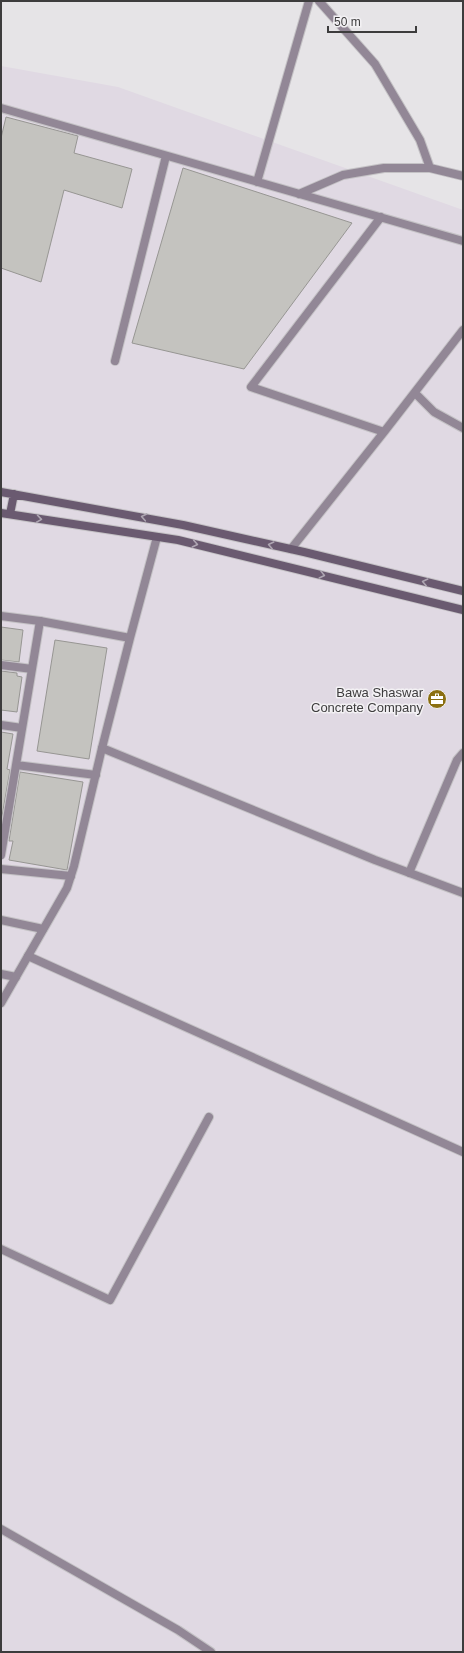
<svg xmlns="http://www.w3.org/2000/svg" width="464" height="1653" viewBox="0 0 464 1653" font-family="Arial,sans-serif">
	<rect width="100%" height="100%" fill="#e6e4e7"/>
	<path fill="#e0d9e3" d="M1,66L118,87L463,210V1652H1Z"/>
	<path fill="#c4c3bf" stroke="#979693" d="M6,117L78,136L74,153L132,169L122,208L64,190L41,282L1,268V138Z
		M183,168L352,223L244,369L132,343Z
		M1,627L23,630L19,662L1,660Z
		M55,640L107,648L89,759L37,751Z
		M1,671L17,673V676L22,677L17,712L1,710Z
		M1,732L13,734L7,769L10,770L1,822Z
		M20,772L83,782L67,870L9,860L13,841H9Z"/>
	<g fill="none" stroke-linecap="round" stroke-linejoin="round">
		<defs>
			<path id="minor" d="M319,1L375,64L420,140L430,168L463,176
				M1,108L463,241
				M257,182L309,1
				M299,194L343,175L384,168H430
				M381,217L251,387L384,432L463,330
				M115,361L166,156
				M415,393L434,412L463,428
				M291,549L384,432
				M1,665L32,669
				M1,725L22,728
				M102,748L375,860L463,893
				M16,765L96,775
				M1,855L40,621
				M1,869L71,876
				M409,873L457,760L463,753
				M1,920L43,929
				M28,956L463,1152
				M1,974L16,977
				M1,1249L110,1300L209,1117
				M1,1529L178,1630L211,1652"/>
			<path id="tertiary" d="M1,616L40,621L130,638L102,748L74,866L67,888L1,1003
				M130,638L157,537"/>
			<path id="secondary" d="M1,492L183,525L304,552L463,591
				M1,513L178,540L463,610
				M10,514L14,494"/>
		</defs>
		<use href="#minor" stroke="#c4c2c5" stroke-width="10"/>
		<use href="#tertiary" stroke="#c4c2c5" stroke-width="10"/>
		<use href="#secondary" stroke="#c4c2c5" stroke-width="10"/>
		<use href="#minor" stroke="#928796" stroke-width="8"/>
		<use href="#tertiary" stroke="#928796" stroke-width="8"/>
		<use href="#secondary" stroke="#6a5a70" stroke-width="8"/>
	</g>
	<defs><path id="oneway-chevron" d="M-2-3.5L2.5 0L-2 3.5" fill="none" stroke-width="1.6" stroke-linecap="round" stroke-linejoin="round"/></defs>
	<g stroke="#aea6b2">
		<use href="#oneway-chevron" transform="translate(144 517) rotate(-169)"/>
		<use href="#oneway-chevron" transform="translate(39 519) rotate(8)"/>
		<use href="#oneway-chevron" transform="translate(195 544) rotate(12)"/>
		<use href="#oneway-chevron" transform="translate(271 545) rotate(-167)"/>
		<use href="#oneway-chevron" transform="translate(322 575) rotate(14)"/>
		<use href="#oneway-chevron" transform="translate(425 582) rotate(-167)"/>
	</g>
	<defs>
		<symbol id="office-disc" viewBox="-11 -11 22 22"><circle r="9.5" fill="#8b6f11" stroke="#f3f1f4"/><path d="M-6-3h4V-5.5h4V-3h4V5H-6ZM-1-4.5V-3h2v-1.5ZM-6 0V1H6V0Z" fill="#fff"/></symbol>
	</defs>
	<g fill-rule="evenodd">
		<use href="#office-disc" x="426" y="688" width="22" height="22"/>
	</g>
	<g text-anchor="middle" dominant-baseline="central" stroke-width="3" stroke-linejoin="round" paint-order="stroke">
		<g font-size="13" fill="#3d3c3d" stroke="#f3f1f4" text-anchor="end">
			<text x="423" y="692">Bawa Shaswar<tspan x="423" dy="15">Concrete Company</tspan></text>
		</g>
	</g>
	<rect width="464" height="1653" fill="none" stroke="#3d3c3d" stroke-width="4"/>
	<path d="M328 26v6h88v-6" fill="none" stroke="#3d3c3d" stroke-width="2"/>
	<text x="334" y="26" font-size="12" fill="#3d3c3d" stroke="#f3f1f4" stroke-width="3" paint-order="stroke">50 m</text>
</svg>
